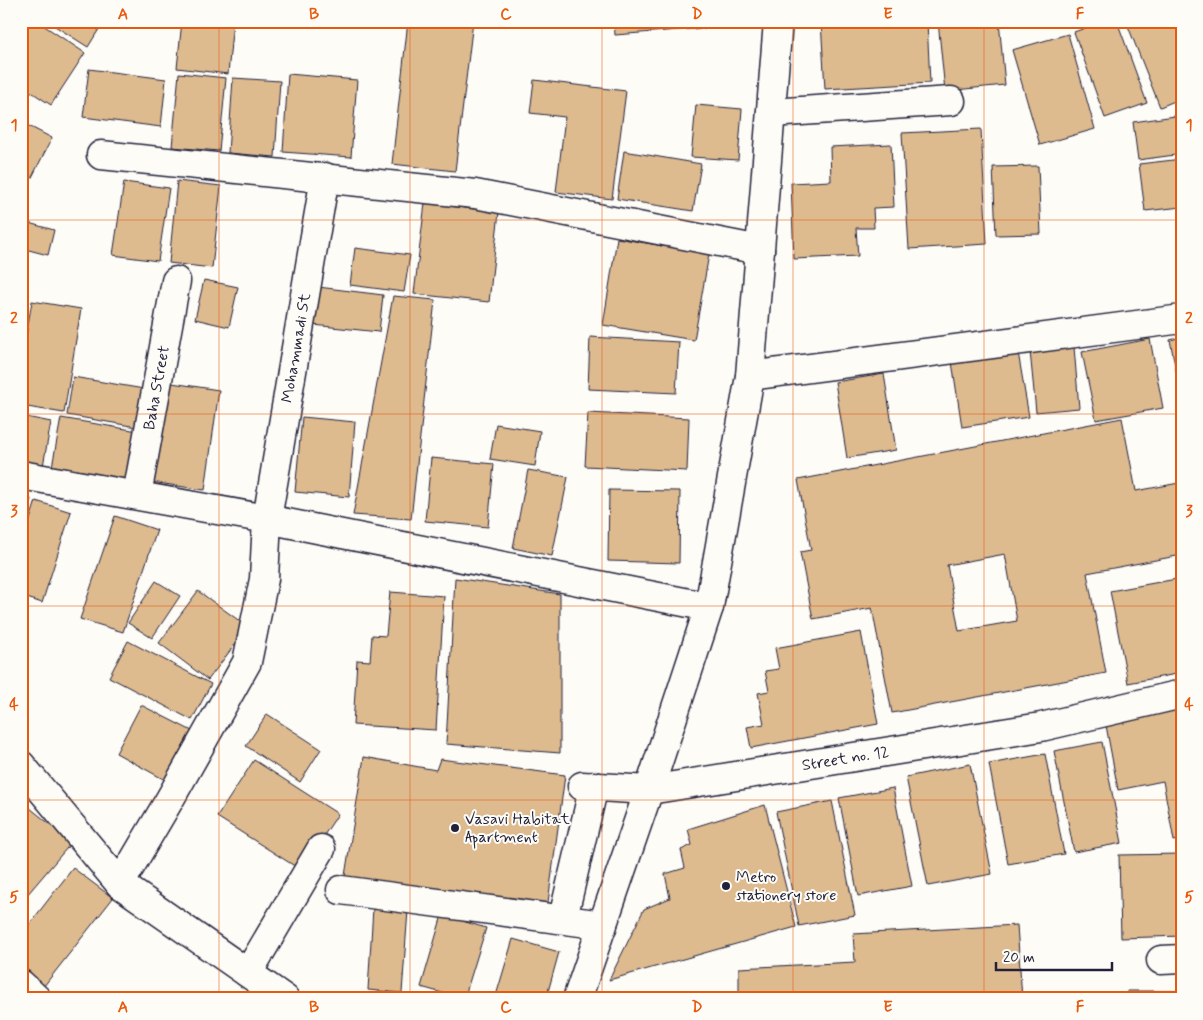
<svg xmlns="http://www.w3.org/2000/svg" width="1203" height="1020" viewBox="0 0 1203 1020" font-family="Mynerve,sans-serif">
	<rect width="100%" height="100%" fill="#fdfcf7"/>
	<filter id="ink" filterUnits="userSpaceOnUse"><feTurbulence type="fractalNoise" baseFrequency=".02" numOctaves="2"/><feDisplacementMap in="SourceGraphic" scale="10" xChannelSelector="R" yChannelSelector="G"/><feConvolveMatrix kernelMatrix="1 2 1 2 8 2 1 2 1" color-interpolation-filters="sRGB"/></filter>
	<g filter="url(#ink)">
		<path fill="#deba8f" stroke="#22223b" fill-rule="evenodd" d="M22,21H37L85,53L51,105L21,85Z
			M47,21H104L88,47Z
			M182,21H233L228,74L177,68Z
			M408,21H473L455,171L392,164Z
			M614,21H717V27L615,35Z
			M821,21H927L930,83L825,89Z
			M938,21H999L1005,85L945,91Z
			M1105,21H1117L1147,103L1105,118L1074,32Z
			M1126,21H1182V98L1160,107Z
			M1068,34L1095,129L1040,145L1012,50Z
			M89,69L166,79L161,127L83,117Z
			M179,73L226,78L219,151L172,147Z
			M288,74L357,80L351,157L283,152Z
			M233,78L280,81L275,157L228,153Z
			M534,80L626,91L612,199L556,192L565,117L530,113Z
			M696,105L742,109L738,160L691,157Z
			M1182,115V154L1138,160L1133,122Z
			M21,122L52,138L28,185L21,182Z
			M981,129L987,244L909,249L902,133Z
			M891,144L894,207L873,208L874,228H856L858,256L794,259L791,183L831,181L830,147Z
			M624,151L701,164L693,211L617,199Z
			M1182,159V207L1145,211L1139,164Z
			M1038,166L1041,234L996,235L993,167Z
			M177,181L221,186L212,268L169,263Z
			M124,182L169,188L158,261L113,255Z
			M425,203L499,212L489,302L414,294Z
			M21,221L54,230L48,255L21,248Z
			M617,238L709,254L694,340L603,325Z
			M355,248L410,255L404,292L350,285Z
			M204,280L238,287L229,327L195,319Z
			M318,287L383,295L379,332L313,325Z
			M393,296L435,300L411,519L353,515Z
			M32,301L81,309L64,413L21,406V365Z
			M590,337L679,342L676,393L588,389Z
			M1182,337V401L1170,340Z
			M1150,339L1163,408L1096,420L1082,352Z
			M1074,347L1079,408L1036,412L1030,351Z
			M1018,352L1029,417L962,427L952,362Z
			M884,374L896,450L847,458L835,382Z
			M73,377L144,389L137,427L67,415Z
			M165,382L219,390L205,490L151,482Z
			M588,413L689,418L687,471L585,466Z
			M21,416L51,422L43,466L21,462Z
			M302,417L355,422L349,497L295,492Z
			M61,418L138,431L130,480L52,467Z
			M1122,418L1136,491L1179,483L1182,499V555L1087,573L1106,673L892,713L872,608L813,619L800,552L811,550L798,480ZM1005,554L1017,621L959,631L947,565Z
			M496,424L540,431L535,466L490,459Z
			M431,458L494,464L488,527L425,521Z
			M528,470L568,477L552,556L513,548Z
			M609,490L680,491L679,563L608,561Z
			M21,496L31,499L21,527Z
			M36,501L71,512L42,603L21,596V547Z
			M115,516L157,530L123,632L80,619Z
			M455,578L560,594V753L446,744Z
			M1182,578V673L1128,683L1110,591Z
			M156,581L180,596L152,638L128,623Z
			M198,591L248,627L208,680L159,643Z
			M390,592L444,596L436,730L353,725L357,660L370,661L372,635L386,636Z
			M861,632L878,724L751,748L747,727L764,724L758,693L769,691L765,671L779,669L775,648Z
			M128,641L211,684L192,720L109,677Z
			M141,705L192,731L165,780L116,753Z
			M1182,706V839L1174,841L1163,781L1118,790L1105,720Z
			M267,714L321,749L300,782L246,746Z
			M1102,742L1122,843L1074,852L1054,751Z
			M1045,754L1064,854L1008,864L989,764Z
			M364,757L436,770L440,759L565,775L547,910L344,882Z
			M254,760L338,814L301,870L217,817Z
			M970,764L992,874L928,886L906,777Z
			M893,788L912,886L858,896L839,798Z
			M832,801L855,915L799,926L776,812Z
			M765,805L796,927L609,980L644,909L670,898L665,874L685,868L681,850L692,845L688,829Z
			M30,808L72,842L21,902V818Z
			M1182,854V936L1121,938L1119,855Z
			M73,868L113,898L40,991L21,977V935Z
			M373,908L408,910L402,993L368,990Z
			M442,915L486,928L464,999L421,987Z
			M1017,925L1022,999H739V968L855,962L853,934Z
			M513,939L559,952L546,999H495Z
			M1127,991H1182V999H1127Z"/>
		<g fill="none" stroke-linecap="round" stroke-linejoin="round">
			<defs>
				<g id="minor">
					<path d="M771,113L951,101"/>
					<path d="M101,155L475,194L760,250"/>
					<path d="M750,376L1182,319"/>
					<path d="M21,475L267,519L709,607"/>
					<path id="s1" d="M137,495L176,281"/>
					<path d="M21,765L120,884L285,999"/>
					<path id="s2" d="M582,786L649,790L1041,727L1182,694"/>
					<path id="s3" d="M120,884L170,799L247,662L264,579L267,519L325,177"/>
					<path d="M341,890L603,925"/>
					<path d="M563,918L594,786"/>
					<path d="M1161,960L1182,959"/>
					<path d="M248,973L321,849"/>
					<path d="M21,984L37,999"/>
					<path d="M577,999L649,790L709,607L750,376L778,21"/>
				</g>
			</defs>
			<use href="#minor" stroke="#22223b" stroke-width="31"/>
			<use href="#minor" stroke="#fdfcf7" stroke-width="28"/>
		</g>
	</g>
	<path fill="none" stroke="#e8590c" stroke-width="1" stroke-opacity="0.55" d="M219,21V999M410,21V999M602,21V999M793,21V999M984,21V999M21,220H1182M21,414H1182M21,606H1182M21,800H1182"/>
	<g fill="#22223b" stroke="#fdfcf7" stroke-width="2">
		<circle cx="455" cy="828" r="5"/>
		<circle cx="726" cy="886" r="5"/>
	</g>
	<g text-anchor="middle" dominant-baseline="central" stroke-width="4" stroke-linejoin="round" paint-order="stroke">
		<g font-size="16" fill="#22223b" stroke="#fdfcf7">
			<text stroke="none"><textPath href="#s3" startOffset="574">Mohammadi St</textPath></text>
			<text stroke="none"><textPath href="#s1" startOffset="109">Baha Street</textPath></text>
			<text stroke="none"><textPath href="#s2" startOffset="266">Street no. 12</textPath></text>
		</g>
		<g font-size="16" fill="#22223b" stroke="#fdfcf7" text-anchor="start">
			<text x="465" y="819">Vasavi Habitat<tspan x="465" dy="18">Apartment</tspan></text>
			<text x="736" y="877">Metro<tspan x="736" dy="18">stationery store</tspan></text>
		</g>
	</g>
	<rect width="1203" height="1020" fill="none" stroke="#fdfcf7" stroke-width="55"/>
	<path d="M996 962v8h116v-8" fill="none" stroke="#22223b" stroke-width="2.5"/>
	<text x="1003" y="962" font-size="15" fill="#22223b" stroke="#fdfcf7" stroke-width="4" paint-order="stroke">20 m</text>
	<rect x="28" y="28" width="1148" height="964" fill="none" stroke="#e8590c" stroke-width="2"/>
	<g font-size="16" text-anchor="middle" font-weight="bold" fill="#e8590c">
		<text x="123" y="19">A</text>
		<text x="314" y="19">B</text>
		<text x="506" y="19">C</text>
		<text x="697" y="19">D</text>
		<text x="888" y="19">E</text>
		<text x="1080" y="19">F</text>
		<text x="14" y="130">1</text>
		<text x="1189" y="130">1</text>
		<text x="14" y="323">2</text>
		<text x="1189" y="323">2</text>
		<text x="14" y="516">3</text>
		<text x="1189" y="516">3</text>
		<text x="14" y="709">4</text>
		<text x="1189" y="709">4</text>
		<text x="14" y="902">5</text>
		<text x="1189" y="902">5</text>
		<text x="123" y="1012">A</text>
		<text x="314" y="1012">B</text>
		<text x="506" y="1012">C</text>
		<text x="697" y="1012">D</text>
		<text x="888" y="1012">E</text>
		<text x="1080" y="1012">F</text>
	</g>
</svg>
